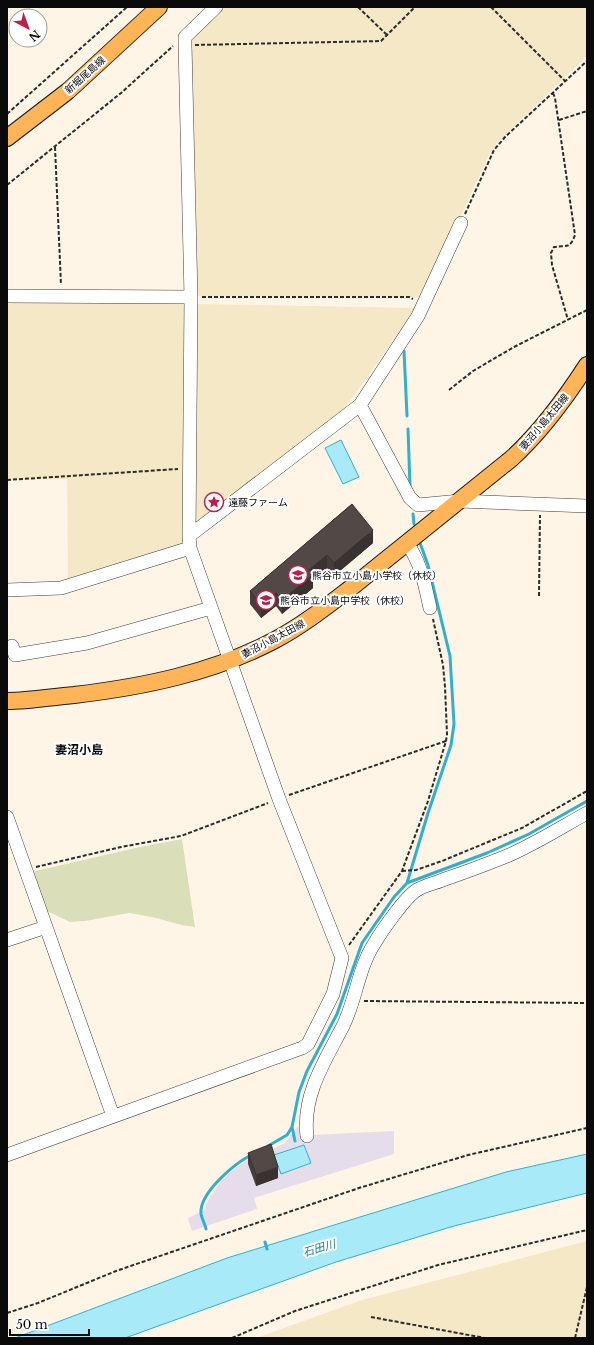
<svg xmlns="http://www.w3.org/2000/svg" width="594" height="1345" viewBox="0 0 594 1345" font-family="'Libre Baskerville','Noto Sans JP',serif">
	<rect width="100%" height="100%" fill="#fff5e6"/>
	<path fill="#e6ddea" d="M298,1126L301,1137L312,1135L394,1131V1154L254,1198L257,1209L192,1231L188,1218L205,1210L206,1204L211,1196L222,1181L234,1169L245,1162L285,1143Z"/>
	<path fill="#f5e8c6" d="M222,7H587V56L497,143L489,155L425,293L420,297L196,296L190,51L193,49L192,43L189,41Z
		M7,301L181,302L184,305L183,545L68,581L67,479L7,480Z
		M195,304L416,308L345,408L193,526Z
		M587,1241V1338H256L362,1300Z"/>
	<path fill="#dbdfb9" d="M182,839L195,927L182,925L152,917L129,913L85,921L70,922L45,910L31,872L140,847Z"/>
	<path fill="#a9eaf8" stroke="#2eb1d1" d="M341,440L359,477L343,484L325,448Z
		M304,1145L311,1163L281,1174L274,1155Z
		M587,1154V1193L454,1226L336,1262L125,1338H15L227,1258L506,1172Z"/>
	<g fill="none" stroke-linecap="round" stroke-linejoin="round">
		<path stroke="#2eb1d1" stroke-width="3" d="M404,351L407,416
			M408,429L410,486
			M413,514L414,524
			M407,883L428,813L451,745L454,724L450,656L428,565L420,543
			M292,1127L295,1141
			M268,1146L287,1135L292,1127L299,1092L307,1071L337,1014L362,943L394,897L407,883L487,853L529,834L587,801
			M206,1229C205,1224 202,1219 201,1214C199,1193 234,1164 251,1155
			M265,1242L267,1249"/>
		<defs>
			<path id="minor" d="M7,296L191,297
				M360,405L410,498L418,505L460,501L587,506
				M189,536L360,405L418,316L461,223
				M407,543C421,563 425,585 430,608
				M7,590L61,588L190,548
				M12,646L15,655L87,643L211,608
				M7,817L113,1116
				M7,940L46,927
				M307,1136C302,1095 325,1061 343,1026C356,1000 358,969 374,944C381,932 406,896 417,890C425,885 436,883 445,879C466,872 487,864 507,856C535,844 560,828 587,813
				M7,1155L302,1048L308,1044L333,994L342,958L279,799L190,548L189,536L191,297L185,44V37L216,7"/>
			<path id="major" d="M7,138L68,91L159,7
				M7,701C29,701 51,697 74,695C142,687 213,673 275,640C303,625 327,606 352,587L511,459C541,432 565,399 587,365"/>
		</defs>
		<use href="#minor" stroke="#3d3d3d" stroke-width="14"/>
		<use href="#major" stroke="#1b1b1b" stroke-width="18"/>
		<path stroke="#2c2c2c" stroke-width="2" stroke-dasharray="4 2" stroke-linecap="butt" d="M358,7L387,35
			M491,7L565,81
			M195,45L381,41L415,7
			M553,93L555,98L575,235C570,249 567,245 554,247L551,253L552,265L568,320
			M7,114L127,7
			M559,120L587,111
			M55,147L61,285
			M7,185L121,93L173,46
			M465,214L494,150L505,137L587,61
			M202,297H409L413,299
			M449,390L473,371L514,347L587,310
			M7,480L178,469
			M539,596L540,515
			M289,795L446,741
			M36,867L121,847L181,836L268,803
			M402,871L416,870L442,861L522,828L587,791
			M349,945L402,871L428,801L446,741L447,734L445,687L443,665L433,619
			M364,1001L587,1003
			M7,1313L38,1303L116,1271L359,1188L468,1155L587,1128
			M371,1317L485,1338
			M232,1338L295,1311L438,1265L587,1230
			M575,1338L587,1287"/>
		<use href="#minor" stroke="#fff" stroke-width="13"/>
		<use href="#major" stroke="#feb457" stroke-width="16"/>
	</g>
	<path fill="#473e3c" d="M352,504L373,543L334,576L327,568L313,580V588L282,614L276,606L261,618L250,604V591Z
		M248,1153L278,1178L256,1186L248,1164Z"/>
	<path fill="#393231" d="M373,530V543L334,576V563Z
		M327,555V568L313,580V588L282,614V600L309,570Z
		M276,593V606L261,618V605Z
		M278,1167V1178L256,1186V1175Z"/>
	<path fill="#524846" stroke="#393231" d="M352,504L373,530L334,563L327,555L309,570L313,575L282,600L276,593L261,605L250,591Z
		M271,1144L278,1167L256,1175L248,1153Z"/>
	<defs>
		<symbol id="sight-ring" viewBox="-11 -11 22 22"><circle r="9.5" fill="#fff" stroke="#bd1f46" stroke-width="1.5"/><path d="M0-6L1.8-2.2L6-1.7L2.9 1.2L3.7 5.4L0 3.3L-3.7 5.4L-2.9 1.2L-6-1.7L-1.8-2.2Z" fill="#bd1f46"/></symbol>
		<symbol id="school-ring" viewBox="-11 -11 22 22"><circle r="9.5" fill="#fff" stroke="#bd1f46" stroke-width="1.5"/><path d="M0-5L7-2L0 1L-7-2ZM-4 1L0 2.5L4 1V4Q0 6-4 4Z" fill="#bd1f46"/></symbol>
	</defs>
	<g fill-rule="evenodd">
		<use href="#sight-ring" x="203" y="491" width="22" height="22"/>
		<use href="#school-ring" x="287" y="564" width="22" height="22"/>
		<use href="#school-ring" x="255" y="589" width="22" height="22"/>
	</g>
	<g text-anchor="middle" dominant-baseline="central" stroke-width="4" stroke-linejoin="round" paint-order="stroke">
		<g font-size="10" fill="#0a0a0a" stroke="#fff">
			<text transform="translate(85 75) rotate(-42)">新堀尾島線</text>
			<text transform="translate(544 422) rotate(-50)">妻沼小島太田線</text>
			<text transform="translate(273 639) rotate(-28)">妻沼小島太田線</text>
		</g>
		<g font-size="10" fill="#0a0a0a" stroke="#fff" text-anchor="start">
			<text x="228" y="502">遠藤ファーム</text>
			<text x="312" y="575">熊谷市立小島小学校（休校）</text>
			<text x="280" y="600">熊谷市立小島中学校（休校）</text>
		</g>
		<g font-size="11" font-style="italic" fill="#117c9d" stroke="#fff">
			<text transform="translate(319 1248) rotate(-16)">石田川</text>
		</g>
		<g font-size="12" font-weight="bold" fill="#0a0a0a" stroke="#fff">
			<text x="79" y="749">妻沼小島</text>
		</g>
	</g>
	<rect width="594" height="1345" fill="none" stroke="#0a0a0a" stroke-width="16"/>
	<g transform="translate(28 28) rotate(139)"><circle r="19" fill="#ffffff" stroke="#9d9d9d"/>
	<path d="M0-3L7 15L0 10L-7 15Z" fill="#bd1f46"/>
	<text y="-6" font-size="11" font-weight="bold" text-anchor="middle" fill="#0a0a0a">N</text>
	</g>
	<path d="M10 1329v6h79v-6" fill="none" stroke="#0a0a0a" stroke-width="2"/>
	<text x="16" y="1329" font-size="12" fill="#0a0a0a" stroke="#ffffff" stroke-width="3" paint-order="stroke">50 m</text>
</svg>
